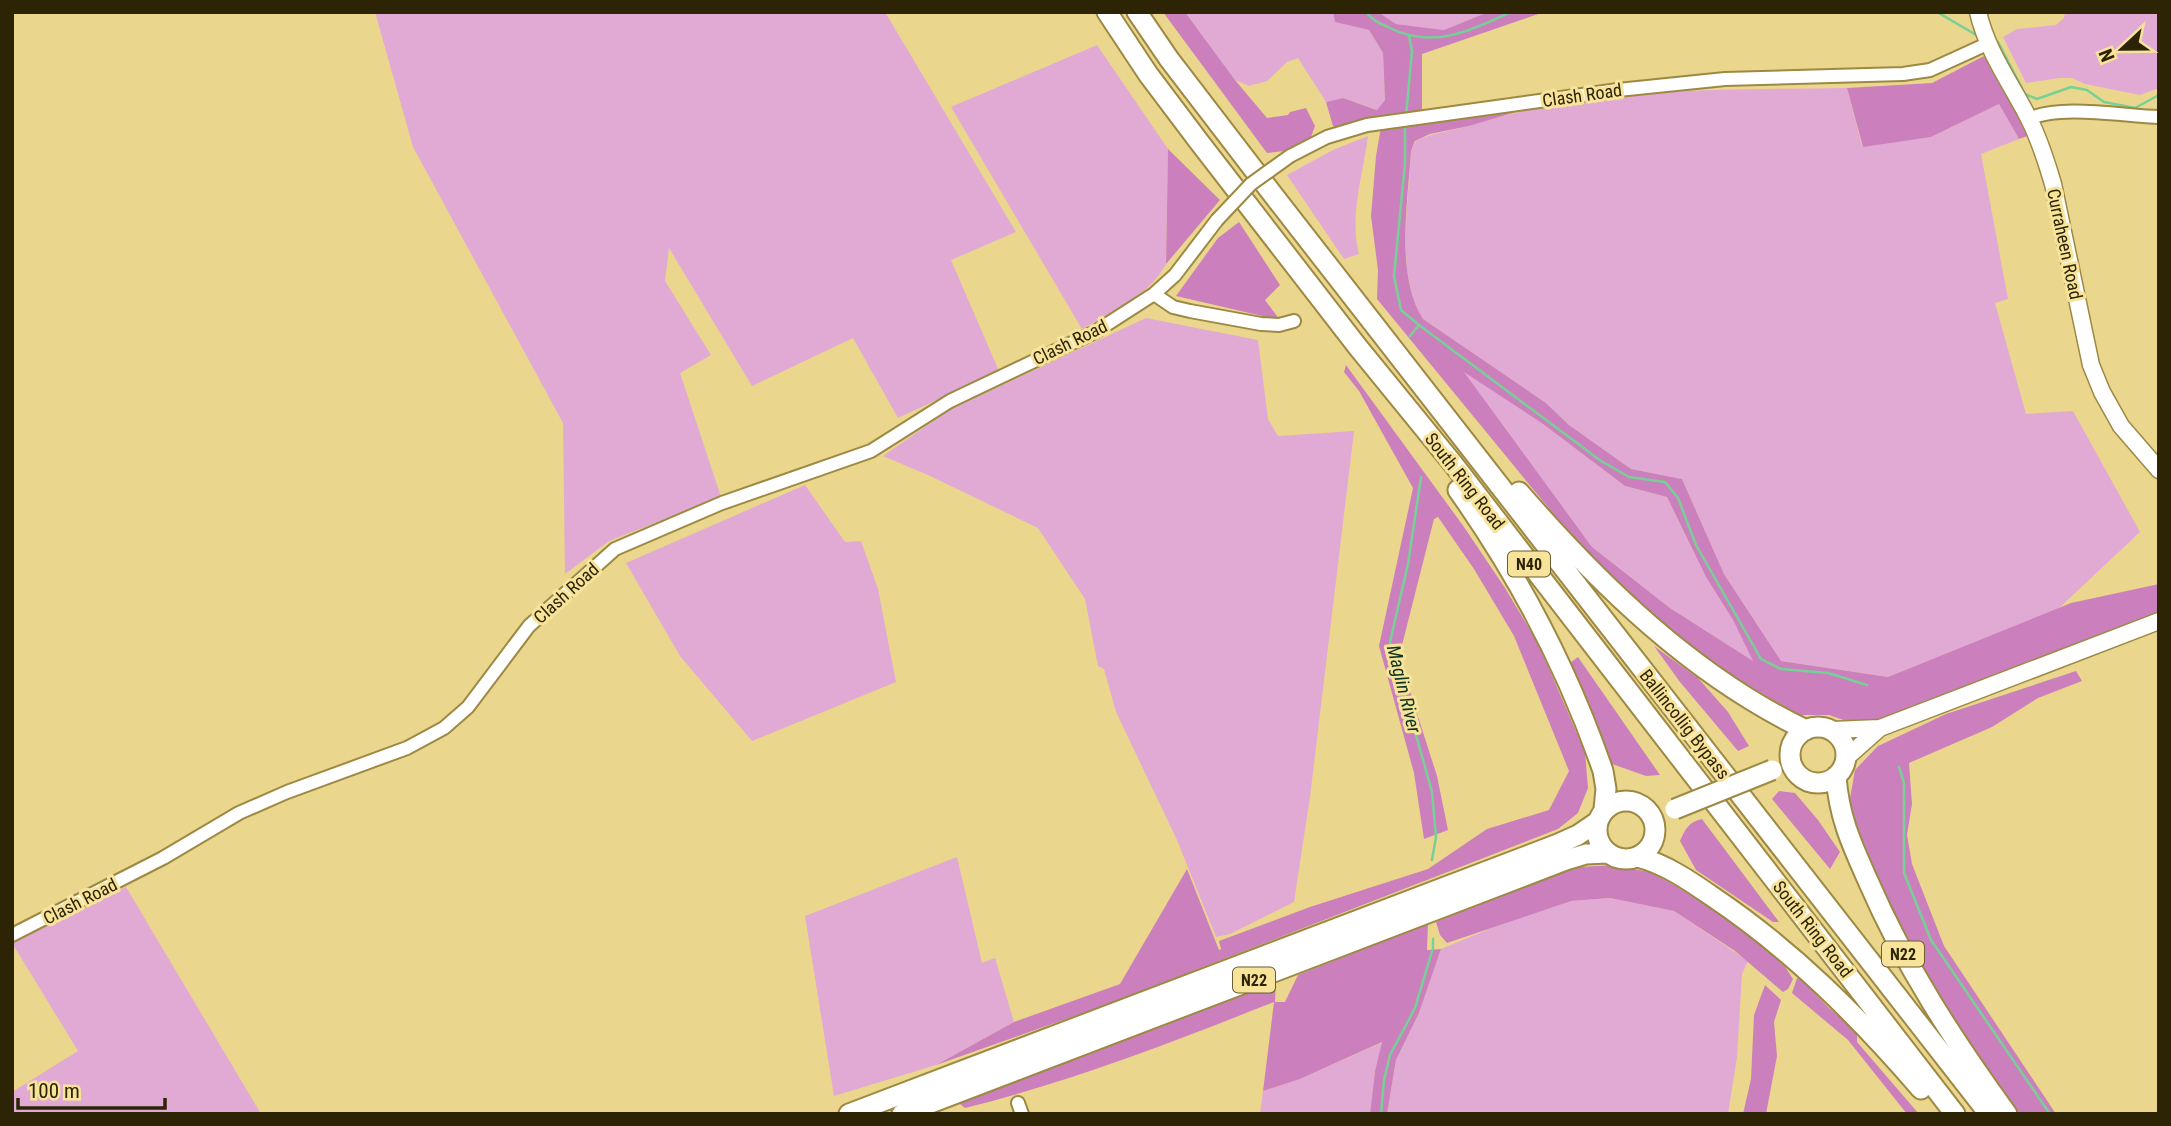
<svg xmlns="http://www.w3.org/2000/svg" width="2171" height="1126" viewBox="0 0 2171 1126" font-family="'Roboto Condensed',sans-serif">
	<rect width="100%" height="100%" fill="#ebd68d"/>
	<path fill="#e0aad5" d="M375,12H885L1016,232L951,260L999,371L898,418L853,338L752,386L669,248L665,281L711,355L680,373L721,497L609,541L565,574L563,423L413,147Z
		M1185,12H1333L1336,22L1369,30L1383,53L1385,100L1378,110L1343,98L1326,102L1298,58L1287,62L1267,81L1249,86L1235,80Z
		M1378,12H1488L1444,30L1396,24Z
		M2065,12H2159V88L2140,95L2085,84L2072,78H2060L2026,83L2003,37L2017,29L2056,25L2064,18Z
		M1097,45L1168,149L1166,264C1149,296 1112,312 1082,329L951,107Z
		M1847,88L1862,146L1931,137L1999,104L2019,139L1981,154L2008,299L1995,303L2026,414L2073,411L2140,532L2058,609L1888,677L1781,661L1724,574L1682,479L1631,469L1569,425L1546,403L1423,319C1395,275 1409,201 1411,151L1416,141C1434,132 1453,131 1472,125C1593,86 1721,90 1847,88Z
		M1368,136C1363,175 1349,216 1359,254L1344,259L1287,175L1333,150Z
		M1146,318L1258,340L1268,419L1278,436L1354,431L1310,797L1294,902L1230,934L1216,937L1177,840L1116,712L1104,669L1098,666L1085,599L1038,528L928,475L883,456L949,410Z
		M1462,370L1543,424L1625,486L1667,497L1706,577L1733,620L1754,662L1670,608L1592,547Z
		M805,485L845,542L861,541L878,589L896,682L752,741L680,656L626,563Z
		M957,857L982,963L995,958L1014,1022L936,1065L834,1096L805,916Z
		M126,887L261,1114H12V1092L78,1051L12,943V940Z
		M1610,898L1674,911L1748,961L1742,974L1737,1057L1728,1114H1387L1396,1060L1419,1013L1441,949L1516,918L1571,901Z
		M1383,1042L1375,1071L1370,1114H1260L1263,1091L1300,1079Z"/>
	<path fill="#cb80bd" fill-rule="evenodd" d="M1163,12H1185L1235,80L1267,118L1288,115L1290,112L1306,108L1315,126L1311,137L1284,151L1267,153Z
		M1333,12H1378L1396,24L1444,30L1488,12H1544L1422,54V111L1378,117L1338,128L1333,126L1326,102L1343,98L1377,110L1385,100L1383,53L1369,30L1335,22Z
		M1984,56L2030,135L2019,139L1999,104L1931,137L1863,147L1847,88L1932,83Z
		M1526,109L1469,126L1430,134L1415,141L1411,151C1408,201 1395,275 1423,319L1546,403L1569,425L1631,469L1682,479L1724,574L1781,661L1888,677L2071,603L2159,584V612L1870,723H1852L1829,715H1799L1718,668L1601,572L1377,299L1378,270L1371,216L1376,156L1381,127ZM1464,372L1543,424L1625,486L1667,497L1706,577L1733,620L1753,661L1670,608L1592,547Z
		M1168,149L1220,200L1166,264Z
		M1239,222L1280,285L1265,300L1280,320L1176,296L1218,238Z
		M1346,365L1464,527L1505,588L1538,643L1585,752L1588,788L1578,813L1558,829L1100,1007L936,1065L1014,1022L1120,984L1187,869L1219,950L1221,949L1219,941L1310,907L1428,869L1487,829L1549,810L1569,771L1514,636L1474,569L1438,517L1434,519L1399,657L1437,776L1448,830L1424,839L1414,773L1379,646L1413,488L1359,391L1344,372Z
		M1654,646L1698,678L1728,712L1749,746L1738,751L1680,682Z
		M1578,657L1660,775L1646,776L1612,764L1570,663Z
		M2076,671L2082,681L2038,698L1992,727L1909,763L1912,804L1907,835L1912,864L1944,946L2056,1114H2020L1961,1033L1902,937L1854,829L1849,804L1855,770L1878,746L1946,714Z
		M1779,791L1795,793L1818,820L1840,852L1830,869L1772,799Z
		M1702,819L1779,922H1773L1696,870L1680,841C1685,829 1689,822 1702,819Z
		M1613,865L1649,872L1686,891L1743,928L1780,959L1793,979L1788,989L1783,992L1735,951L1674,911L1610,898L1571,901L1447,943L1440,935L1436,922L1524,885L1580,867Z
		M1428,923L1427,950L1441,949L1419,1013L1396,1060L1387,1114H1370L1375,1071L1382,1042L1300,1079L1263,1091L1274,1002C1173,1042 1070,1082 965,1108L960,1104L1006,1083L1058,1066L1276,982L1275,1002H1285L1298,975Z
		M1797,978L1801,979L1829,1008L1857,1031V1042L1919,1114H1907L1848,1040L1792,993Z
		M1765,985L1781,1000L1774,1022L1777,1056L1766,1114H1743L1751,1079L1754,1015Z"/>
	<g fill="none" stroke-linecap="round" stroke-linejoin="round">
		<path stroke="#77d095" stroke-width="2.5" d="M1366,12C1372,20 1379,23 1388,27C1432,50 1470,31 1511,12
			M1937,12L1978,36
			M1994,41L1998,42L2025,94L2037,99L2071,87L2087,90L2104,102L2135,108L2159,95
			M1406,116L1412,51L1409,36
			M1405,125V164L1394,276L1401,310L1419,325L1410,336
			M1419,325L1601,461L1629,477L1665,482L1678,498L1696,545L1761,659L1781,669L1828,673L1867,685
			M1421,477L1408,564L1390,642L1432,792L1436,837L1432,860
			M1899,767L1904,783V873L1931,940L2050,1114
			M1381,1114L1384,1080L1390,1055L1415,1008L1433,948V939"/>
		<defs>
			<path id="minor" d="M2029,119C2060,104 2123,116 2159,117
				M1290,156L1327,137L1367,125L1618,90L1725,79L1903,74L1930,70L1987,44
				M1154,294L1173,307L1190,311L1261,324L1279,325L1294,321
				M12,935L163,858L239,813L287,792L407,748L444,728L468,707L529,626L615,549L722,503L871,451L950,401L1095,332L1154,294L1175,275L1217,220
				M1018,1103L1022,1114"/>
			<path id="tertiary" d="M1978,12C1987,51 2010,82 2028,117C2039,138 2046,160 2053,184L2091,365L2102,392L2121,426L2159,470
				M1832,730L1880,728L2159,621
				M1846,758L1880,728"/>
			<path id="trunk" d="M1107,12L1148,74L1200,143L1357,346L1454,465L1955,1114
				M1137,12L1169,59L1274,196L1989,1114
				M1458,490C1518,575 1569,672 1603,771L1606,789L1604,809
				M1519,492C1600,585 1693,676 1806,730
				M1790 755a28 28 0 1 1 56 0a28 28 0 1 1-56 0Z
				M1836,776C1839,818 1852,845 1869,883C1905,966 1954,1041 2007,1114
				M1597 830a29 29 0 1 1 58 0a29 29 0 1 1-58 0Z
				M1638,857C1665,864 1690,881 1713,897C1792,950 1859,1017 1921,1089
				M849,1114L1558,844L1578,835L1597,822
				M902,1114L1566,860L1586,854L1607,853"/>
		</defs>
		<use href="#minor" stroke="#9d8942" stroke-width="16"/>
		<use href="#tertiary" stroke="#9d8942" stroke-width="19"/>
		<use href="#trunk" stroke="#9d8942" stroke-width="23"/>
		<use href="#minor" stroke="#fff" stroke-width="12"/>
		<use href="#tertiary" stroke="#fff" stroke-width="16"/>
		<use href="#trunk" stroke="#fff" stroke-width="19"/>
		<defs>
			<path id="minor-bridge" d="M1217,220L1251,184L1290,156"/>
			<path id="trunk-bridge" d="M1675,809L1772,770"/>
		</defs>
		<use href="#minor-bridge" stroke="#9d8942" stroke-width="16" stroke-linecap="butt"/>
		<use href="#trunk-bridge" stroke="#9d8942" stroke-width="23" stroke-linecap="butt"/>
		<use href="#minor-bridge" stroke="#fff" stroke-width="12"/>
		<use href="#trunk-bridge" stroke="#fff" stroke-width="19"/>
	</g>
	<g text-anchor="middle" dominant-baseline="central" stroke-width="6" stroke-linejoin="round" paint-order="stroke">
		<g fill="#f8e39a" stroke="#695d32" stroke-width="2">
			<rect x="1508" y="551.5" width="42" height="25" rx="5"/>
			<rect x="1882" y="941.5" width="42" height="25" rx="5"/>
			<rect x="1233" y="967.5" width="42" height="25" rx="5"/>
		</g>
		<g font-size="16" font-weight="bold" fill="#2c2405">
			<text x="1529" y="564">N40</text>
			<text x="1903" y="954">N22</text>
			<text x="1254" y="980">N22</text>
		</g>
		<g font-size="18" fill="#2c2405" stroke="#f8e39a">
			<text transform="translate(1582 95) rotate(-8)">Clash Road</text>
			<text transform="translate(2065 244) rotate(78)">Curraheen Road</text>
			<text transform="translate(1070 342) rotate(-26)">Clash Road</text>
			<text transform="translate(1465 481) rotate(52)">South Ring Road</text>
			<text transform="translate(566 593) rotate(-42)">Clash Road</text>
			<text transform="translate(1685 724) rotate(52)">Ballincollig Bypass</text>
			<text transform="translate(80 901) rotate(-27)">Clash Road</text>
			<text transform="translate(1813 929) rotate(52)">South Ring Road</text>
		</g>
		<g font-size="19" font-style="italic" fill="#0e351e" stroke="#f8e39a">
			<text transform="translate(1404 689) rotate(76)">Maglin River</text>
		</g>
	</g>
	<rect width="2171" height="1126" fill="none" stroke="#2c2405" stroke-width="28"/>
	<g transform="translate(2122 49) rotate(248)" stroke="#f8e39a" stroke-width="5" paint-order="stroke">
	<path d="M0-5L12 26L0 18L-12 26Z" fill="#2c2405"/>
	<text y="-10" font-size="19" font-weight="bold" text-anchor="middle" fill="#2c2405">N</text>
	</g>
	<path d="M18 1098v10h147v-10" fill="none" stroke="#2c2405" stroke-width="3.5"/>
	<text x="28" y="1098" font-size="21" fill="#2c2405" stroke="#f8e39a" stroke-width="5" paint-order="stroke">100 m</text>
</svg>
